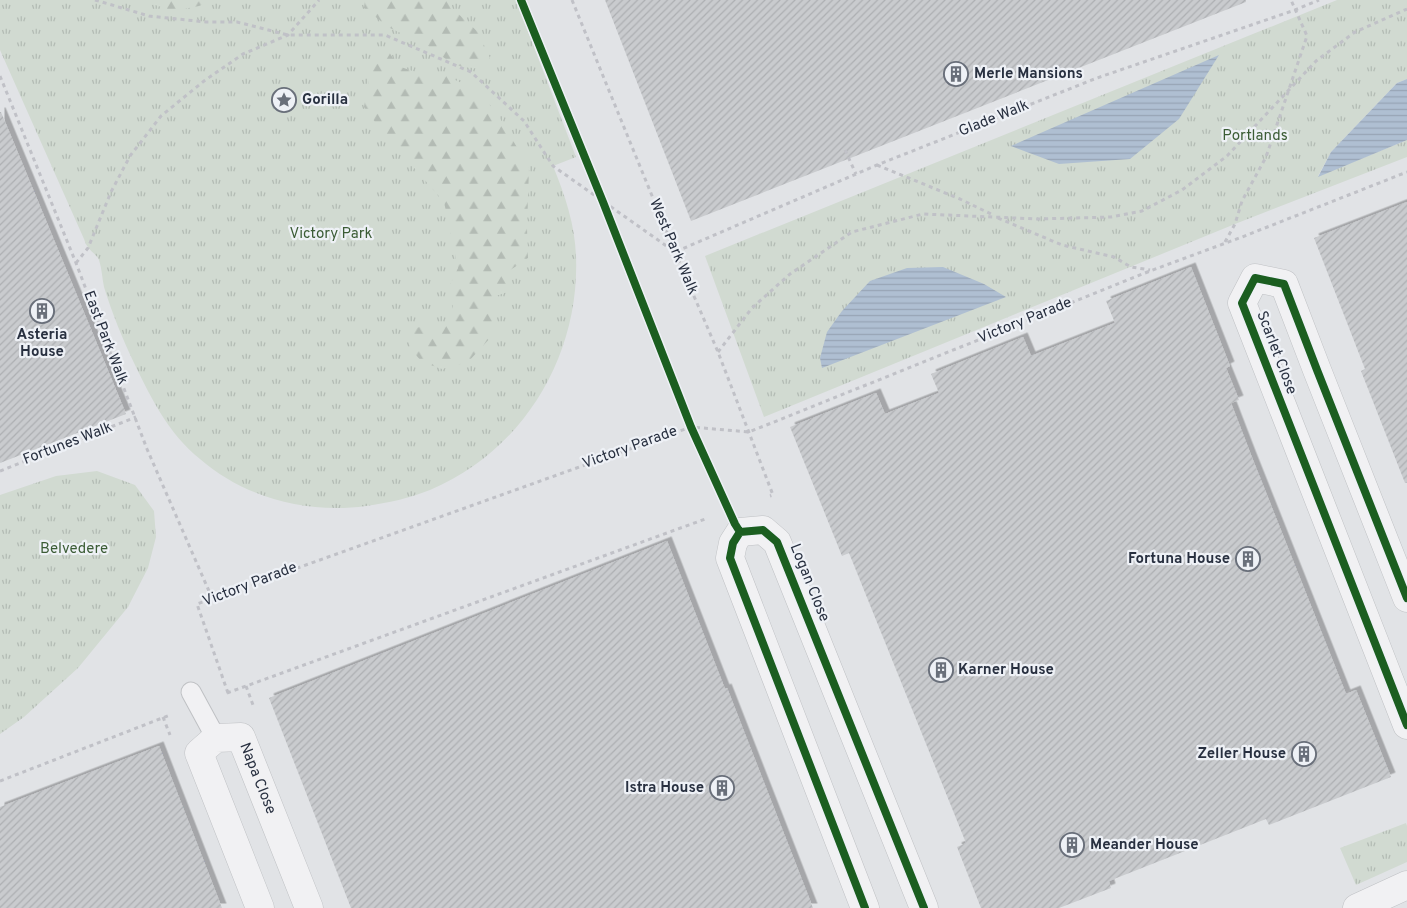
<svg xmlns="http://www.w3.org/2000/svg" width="1407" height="908" viewBox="0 0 1407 908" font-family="Overpass,sans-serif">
	<defs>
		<pattern id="grass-tufts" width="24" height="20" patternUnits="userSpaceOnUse" patternTransform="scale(1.25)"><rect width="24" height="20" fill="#d1dad1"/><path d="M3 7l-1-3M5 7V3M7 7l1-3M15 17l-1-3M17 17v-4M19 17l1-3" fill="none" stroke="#b3bbb4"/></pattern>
		<pattern id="forest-firs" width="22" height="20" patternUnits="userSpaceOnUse" patternTransform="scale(1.25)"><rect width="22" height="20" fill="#d1dad1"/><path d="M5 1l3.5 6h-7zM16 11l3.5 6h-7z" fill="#b3bbb4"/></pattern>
		<pattern id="water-rules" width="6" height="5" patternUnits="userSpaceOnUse" patternTransform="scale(1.25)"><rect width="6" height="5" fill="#afbfd2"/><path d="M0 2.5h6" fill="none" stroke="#97a4b5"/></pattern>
		<pattern id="building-hatch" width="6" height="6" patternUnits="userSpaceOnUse" patternTransform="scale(1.25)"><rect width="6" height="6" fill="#c9cbce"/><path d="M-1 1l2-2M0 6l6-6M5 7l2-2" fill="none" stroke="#adafb2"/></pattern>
		<filter id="shadow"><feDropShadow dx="4.5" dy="-4.5" stdDeviation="0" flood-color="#0004"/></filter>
	</defs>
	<rect width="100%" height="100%" fill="#e1e3e6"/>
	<path fill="url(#grass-tufts)" d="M0,0H516L576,157L553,166C565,195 575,225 576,256C580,356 523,451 430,490C410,498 388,503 366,506C307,514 245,498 200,459C169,434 152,400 135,365C123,340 112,313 104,287C102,278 102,269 99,260C97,255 91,252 88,247C86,245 85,242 84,239L0,50Z
		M1337,0H1407V79L1397,83L1331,152L1318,176L1407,140V157L1235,224L764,417L705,256Z
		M97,471L135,485L154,511L156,537L148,568L128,607L78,668L24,717L0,734V495L56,476Z
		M1406,823L1407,826V862L1356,885L1340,848Z"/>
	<path fill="url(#forest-firs)" d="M149,0H214L199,6L174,11L152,4Z
		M365,0H451L452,8L478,32L490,58L479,69L454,65L428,46L390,28L364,8Z
		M389,52L398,66L427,76H447L478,91L498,115L529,168L527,228L528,258L509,271L510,291L493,297V335L468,362L442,369L422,362L409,347L411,329L433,324L451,323L453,307L448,289L458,268L444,202L380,129L364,107L372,61Z"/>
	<path fill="url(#water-rules)" d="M1219,55L1179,119L1130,159L1059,164L1011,146Z
		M1407,79V140L1318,177L1331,152L1397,83Z
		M943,267L984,284L1006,297L822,368L820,358L827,332L842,311L870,281L907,268Z"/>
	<path fill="url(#building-hatch)" filter="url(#shadow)" d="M605,0H1246V2L691,221Z
		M0,112H1L126,414L0,463Z
		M1407,202V483H1405L1361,371L1365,369L1314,238Z
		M1191,267L1230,366L1226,368L1239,400L1231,403L1251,455L1346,694L1356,690L1391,777L1269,825L1266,819L1109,881L1111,888L1059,908H981L957,847L966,843L849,553L842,556L790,427L876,393L885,414L939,393L931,374L1023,337L1031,356L1115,323L1106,301Z
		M667,541L725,689L727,688L813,908H351L269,698Z
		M159,746L222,908H0V807Z"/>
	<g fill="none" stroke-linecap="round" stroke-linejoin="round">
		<defs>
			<path id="lane" d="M191,692L216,738"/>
			<g id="street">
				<path d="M1407,598L1317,370L1284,284L1255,278L1242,303L1407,725"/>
				<path id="s1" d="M260,908L199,753L216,738L241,737L309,908"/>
				<path d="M865,908L730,558L733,543L740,532L763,530L777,542L924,908"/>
				<path d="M1357,908L1407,885"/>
			</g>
		</defs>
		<use href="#lane" stroke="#bfc1c4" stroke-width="21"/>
		<use href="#street" stroke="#bfc1c4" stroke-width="29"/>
		<path stroke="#c0c1c7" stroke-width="3" stroke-dasharray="4 4" stroke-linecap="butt" d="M95,0L149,16L206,22H237L288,35H385L471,72L524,121L553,166L675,252L877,165L1097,78L1295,10L1319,0
			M572,0L675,252L718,352L773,495L770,496
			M0,76L76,263L147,449L212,598
			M845,150L856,174
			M877,165L960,199L993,215
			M998,218L1062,245L1114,257L1131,267L1150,270
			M1225,242L1235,224L1242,201L1266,157L1307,36L1291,0
			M76,263L88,248L111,192L130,156L161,116L204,81L243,54L288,35L319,0
			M718,352L752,308L790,274L852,232L923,214L1038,219L1111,217L1142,211L1182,190L1227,156L1316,61L1355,32L1407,9
			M0,471L136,417
			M246,686L253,705
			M227,693L708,518
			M228,693L197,604L691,427L749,432L1150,271L1242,237L1407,172
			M163,717L170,735
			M0,781L170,715"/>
		<use href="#lane" stroke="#f1f1f3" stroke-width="19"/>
		<use href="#street" stroke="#f1f1f3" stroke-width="28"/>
		<defs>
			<path id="cycleway" d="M521,0L603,202L691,427L735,524L740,532
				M1407,598L1317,370L1284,284L1255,278L1242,303L1407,725
				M865,908L730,558L733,543L740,532L763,530L777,542L924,908"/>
		</defs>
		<use href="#cycleway" stroke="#eef1f6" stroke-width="11"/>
		<use href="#cycleway" stroke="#1b5e20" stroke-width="8"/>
	</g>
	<defs>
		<symbol id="building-ring" viewBox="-11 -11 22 22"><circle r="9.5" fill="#eef1f6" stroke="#696f7a" stroke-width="1.5"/><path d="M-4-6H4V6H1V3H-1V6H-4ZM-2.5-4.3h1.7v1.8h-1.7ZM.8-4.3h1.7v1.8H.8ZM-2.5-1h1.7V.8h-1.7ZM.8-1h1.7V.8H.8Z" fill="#696f7a"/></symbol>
		<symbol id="sight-ring" viewBox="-11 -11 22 22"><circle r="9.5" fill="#eef1f6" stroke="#696f7a" stroke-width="1.5"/><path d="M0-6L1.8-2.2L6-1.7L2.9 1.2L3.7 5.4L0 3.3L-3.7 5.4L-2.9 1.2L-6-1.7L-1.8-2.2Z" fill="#696f7a"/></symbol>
	</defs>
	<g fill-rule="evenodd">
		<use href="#building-ring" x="942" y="60" width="28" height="28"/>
		<use href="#sight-ring" x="270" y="86" width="28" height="28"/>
		<use href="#building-ring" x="28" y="297" width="28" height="28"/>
		<use href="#building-ring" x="1234" y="545" width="28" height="28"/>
		<use href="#building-ring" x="927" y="656" width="28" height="28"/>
		<use href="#building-ring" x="1290" y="740" width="28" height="28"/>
		<use href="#building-ring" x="708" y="774" width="28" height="28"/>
		<use href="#building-ring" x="1058" y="831" width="28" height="28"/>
	</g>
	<g text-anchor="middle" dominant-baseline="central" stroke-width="4.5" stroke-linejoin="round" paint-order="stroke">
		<g font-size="15" font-weight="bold" fill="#283040" stroke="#eef1f6" text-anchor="start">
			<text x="974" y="74">Merle Mansions</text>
			<text x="302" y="100">Gorilla</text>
			<text x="42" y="335" text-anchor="middle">Asteria<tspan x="42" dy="17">House</tspan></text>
			<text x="1230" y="559" text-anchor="end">Fortuna House</text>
			<text x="958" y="670">Karner House</text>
			<text x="1286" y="754" text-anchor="end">Zeller House</text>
			<text x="704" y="788" text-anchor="end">Istra House</text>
			<text x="1090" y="845">Meander House</text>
		</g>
		<g font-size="15" fill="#283040" stroke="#eef1f6">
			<text transform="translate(994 119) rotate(-22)">Glade Walk</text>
			<text transform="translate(673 247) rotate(67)">West Park Walk</text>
			<text transform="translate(1025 321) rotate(-22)">Victory Parade</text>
			<text transform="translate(105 338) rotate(69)">East Park Walk</text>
			<text transform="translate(1276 353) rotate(69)">Scarlet Close</text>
			<text transform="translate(68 444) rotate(-21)">Fortunes Walk</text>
			<text transform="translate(630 448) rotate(-20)">Victory Parade</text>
			<text transform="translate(809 583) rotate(68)">Logan Close</text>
			<text transform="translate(250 585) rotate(-21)">Victory Parade</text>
			<text stroke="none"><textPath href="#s1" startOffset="259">Napa Close</textPath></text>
		</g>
		<g font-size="15" fill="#3b5c35" stroke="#eef1f6">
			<text x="1255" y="136">Portlands</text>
			<text x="331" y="234">Victory Park</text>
			<text x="74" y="549">Belvedere</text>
		</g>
	</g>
</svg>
